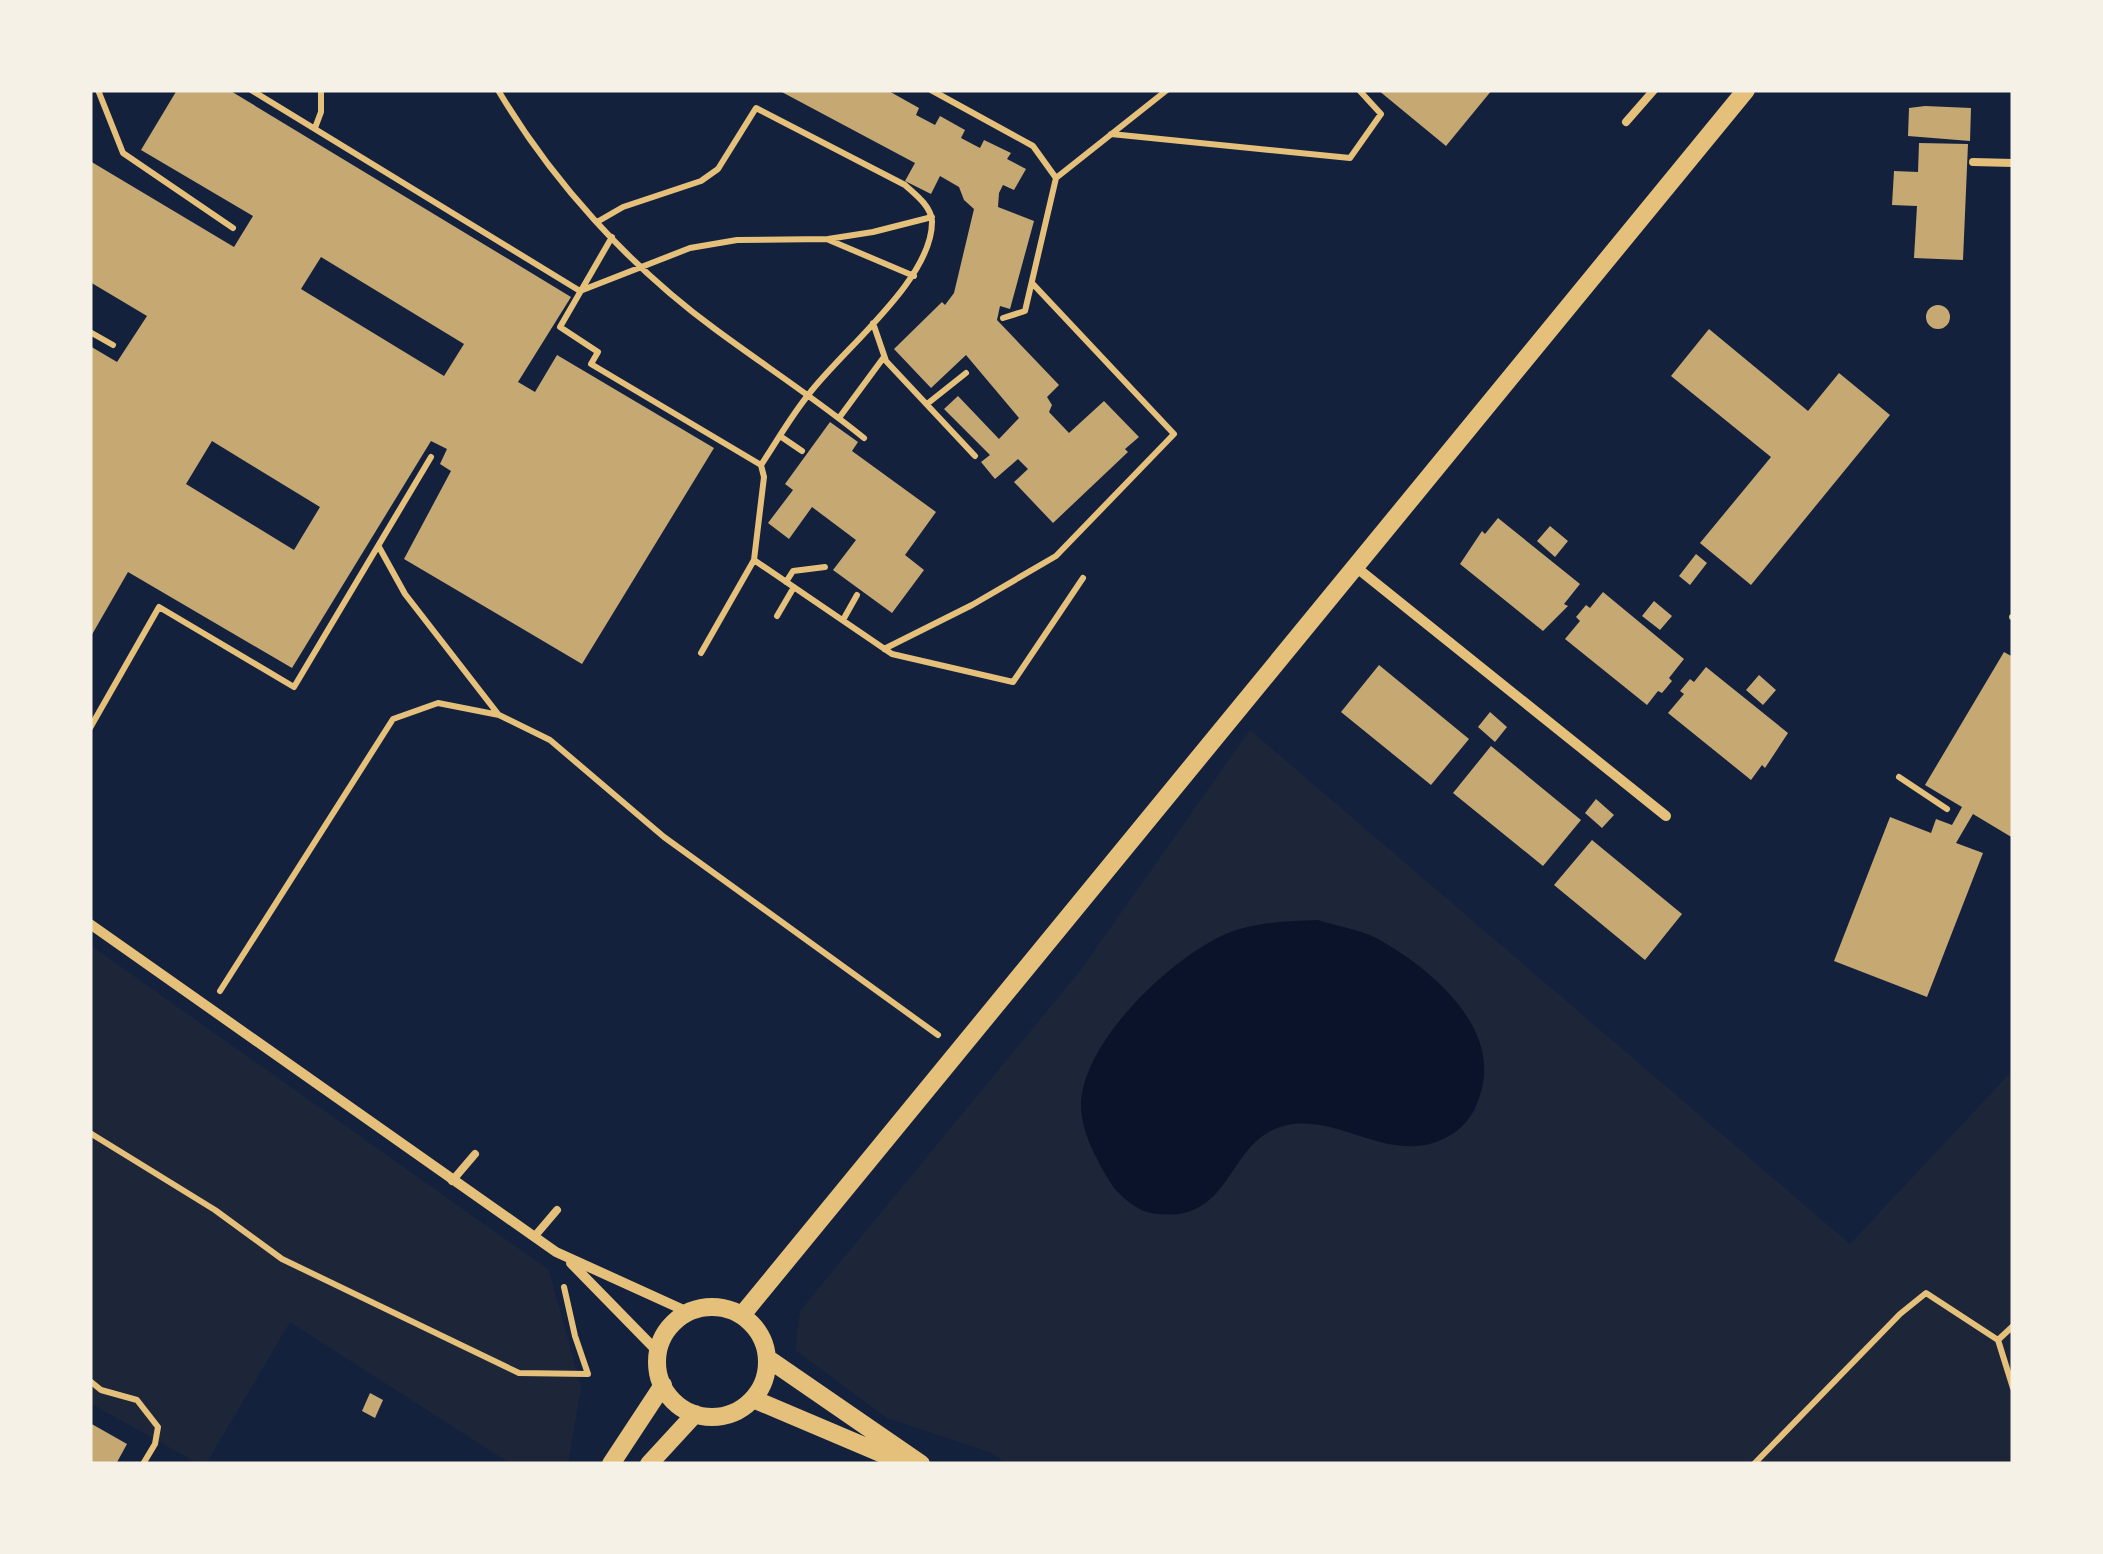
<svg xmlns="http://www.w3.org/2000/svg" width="2103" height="1554" viewBox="0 0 2103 1554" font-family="'Roboto Condensed',sans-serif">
	<rect width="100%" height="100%" fill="#14213d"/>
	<path fill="#1d2539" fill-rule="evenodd" d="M1250,730L1850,1244L2013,1070V1464H1008L992,1453L887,1418L795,1350L800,1311L1080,971ZM1420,966L1476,1110C1406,1192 1351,1105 1281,1126C1274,1128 1267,1134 1260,1137Z
		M90,945L549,1270L581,1387L568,1464H511L290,1322L206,1464H199L90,1403Z"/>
	<path fill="#0b132b" d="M1318,920C1336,926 1359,929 1376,938C1426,965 1498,1023 1482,1088C1475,1115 1463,1132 1436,1142C1383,1161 1332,1110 1280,1127C1225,1145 1232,1227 1151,1213C1137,1211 1117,1194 1110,1182C1097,1160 1081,1132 1081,1105C1082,1041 1173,956 1228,933C1256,922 1288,921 1318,920Z"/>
	<path fill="#c6a872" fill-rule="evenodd" d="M177,90H229L571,297L518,382L535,392L557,355L714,448L582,664L404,559L451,471L440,464L447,449L431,441L292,668L128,572L90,638V346L117,362L147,316L90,282V161L234,247L253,216L141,150ZM321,257L464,344L444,376L301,289ZM212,441L320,507L294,550L186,484Z
		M778,90H887L919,108L916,115L935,125L940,116L965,130L961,138L980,148L984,140L1011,153L1007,159L1026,169L1014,190L1003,185L999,193L998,207L1034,221L1010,309L1000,306L997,320L1059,385L1047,397L1052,405L1049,412L1069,433L1104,401L1139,437L1125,449L1128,452L1053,523L1014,482L1028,469L1018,459L995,479L981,462L990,455L944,409L958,396L999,439L1019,418L966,355L931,388L894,349L942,302L945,305L954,293L974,209L964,200L959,187L940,176L931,194L905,181L915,163Z
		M1378,90H1492L1446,146Z
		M1925,106L1971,108L1970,141L1908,136L1909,108Z
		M1919,143L1968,144L1963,260L1914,258L1917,206L1892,205L1894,171L1918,172Z
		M1926 317a12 12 0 1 1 24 0a12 12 0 1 1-24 0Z
		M1709,329L1808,411L1839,373L1890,415L1751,585L1700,543L1771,457L1671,376Z
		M830,422L858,442L852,451L936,512L905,555L924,570L892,613L833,570L856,540L812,507L789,539L768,523L793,490L785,484Z
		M1498,518L1580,584L1564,604L1568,606L1543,631L1460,564L1482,531L1485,534Z
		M1550,526L1568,541L1555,557L1537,541Z
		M1696,554L1707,563L1690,585L1679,576Z
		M1603,592L1684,659L1669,678L1672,681L1662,693L1658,691L1647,705L1565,639L1580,621L1576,617L1586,605L1590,608Z
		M1654,601L1672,616L1660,630L1642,616Z
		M2004,652L2013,657V838L1973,814L1956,843L1983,853L1927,997L1834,961L1890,817L1931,833L1936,819L1952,825L1962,807L1925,785Z
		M1379,665L1469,739L1431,785L1341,712Z
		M1706,667L1788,733L1765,768L1762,765L1751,780L1668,713L1684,694L1680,691L1690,679L1694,682Z
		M1759,675L1776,690L1763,705L1746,690Z
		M1490,712L1507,727L1495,742L1478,727Z
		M1491,746L1581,820L1543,866L1453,793Z
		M1596,799L1614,815L1602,828L1585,813Z
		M1592,840L1682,914L1645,960L1554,885Z
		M370,1393L383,1400L375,1418L362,1411Z
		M90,1423L127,1444L116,1464H90Z"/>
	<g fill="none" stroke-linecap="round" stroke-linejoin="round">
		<path stroke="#e5c07b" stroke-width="6" d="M98,90L123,153L233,228
			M251,90L580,291
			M498,90C552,181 629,266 715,329C765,366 816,399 864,438
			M931,90L1033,146L1056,178
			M315,128L321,112V90
			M1111,134L1350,158L1381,114L1359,90
			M597,222L623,207L701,181L718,169L756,108L905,185C915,194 931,206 932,221C933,279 843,349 809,394C791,416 777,441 761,465L764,477L754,560L892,654L1013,682L1083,578
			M612,237L560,327L598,352L591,364L761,465
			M829,240L914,276
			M580,291L690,248L737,240L828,239L873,232L932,217
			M1003,318L1025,311L1056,178L1167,90
			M873,323L886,361L975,456
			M90,332L113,345
			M927,404L966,373
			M839,418L884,357
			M780,436L802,451
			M379,547L405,594L498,714
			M786,582L793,571L825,567
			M777,616L794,587
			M2012,617H2013
			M843,620L857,595
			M884,649L972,605L1056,556L1174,434L1032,283
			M701,653L754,560
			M90,728L159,607L294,687L431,457
			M1899,777L1947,809
			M220,991L393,719L438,703L499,715L550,740L664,837L938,1035
			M90,1133L215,1210L282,1259L519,1373L588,1374L575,1336L564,1287
			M2013,1326L1998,1340L2013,1388
			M90,1381L101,1390L137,1400L158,1427L155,1444L143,1464
			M1754,1464L1900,1314L1926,1293L1998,1340"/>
		<path stroke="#e5c07b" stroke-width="8" d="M1626,122L1654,90
			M1973,162L2013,163
			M452,1181L475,1154
			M534,1237L557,1210"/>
		<path stroke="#e5c07b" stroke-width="10" d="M1357,568L1666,816
			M90,924L556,1252L688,1312
			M571,1263L658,1352"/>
		<path stroke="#e5c07b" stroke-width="18" d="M657 1362a55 55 0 1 1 110 0a55 55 0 1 1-110 0Z
			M742,1315L1746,90
			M767,1358L921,1464
			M753,1399L904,1463
			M611,1464L663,1385
			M649,1464L695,1414"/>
	</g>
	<rect width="2103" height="1554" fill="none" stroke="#f6f1e7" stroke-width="185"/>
</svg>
